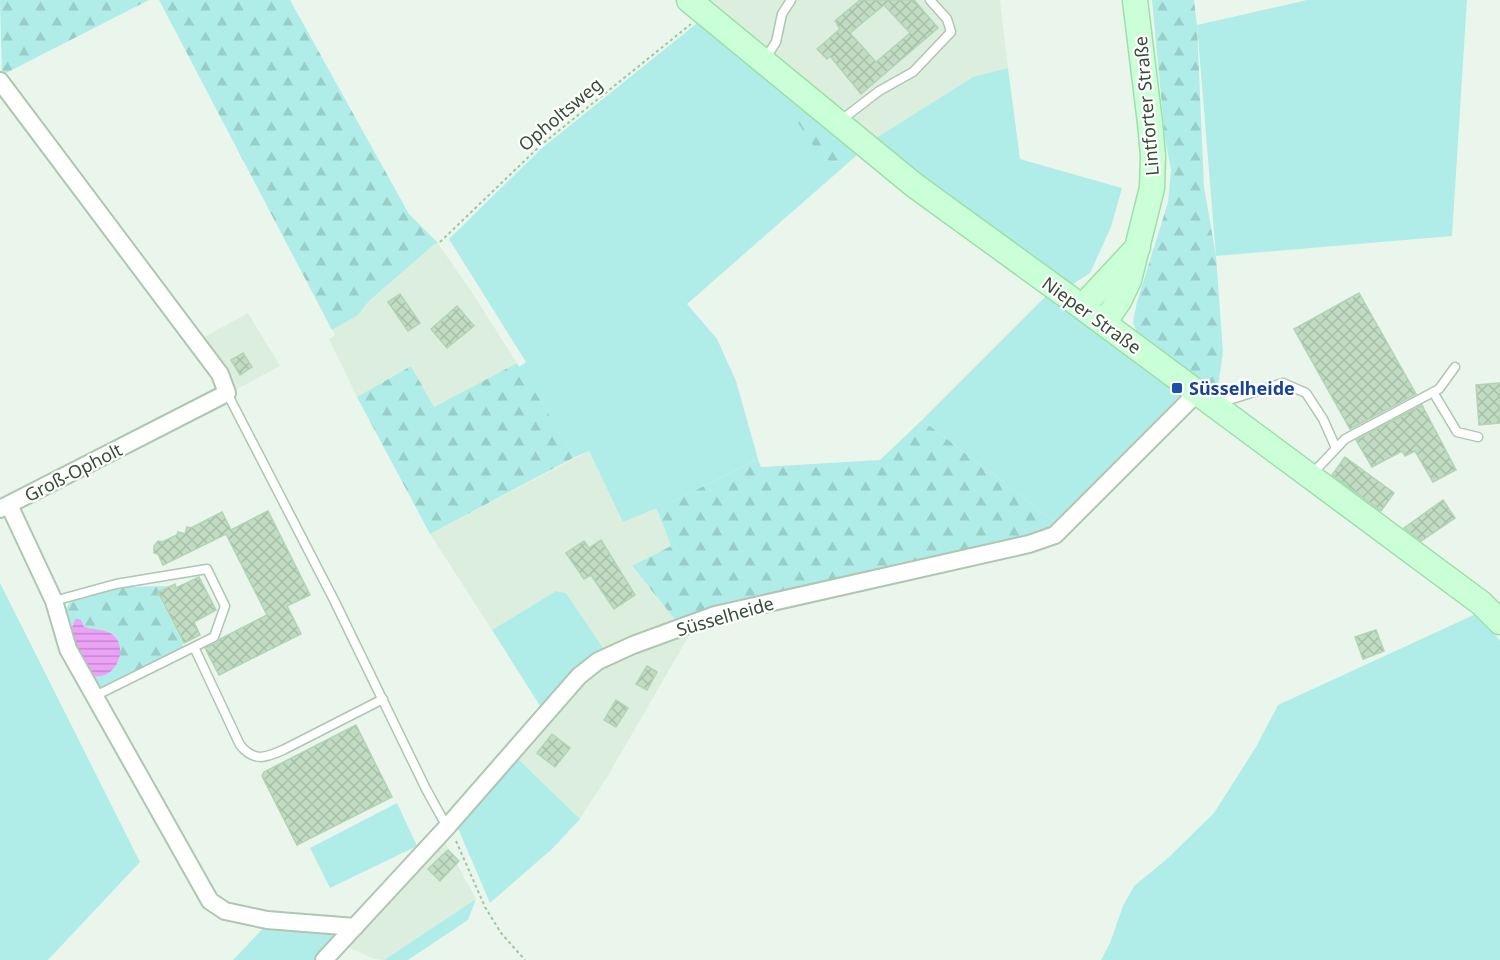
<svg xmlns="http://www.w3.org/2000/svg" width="1500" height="960" viewBox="0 0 1500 960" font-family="'Noto Sans',sans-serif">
	<defs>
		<pattern id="forest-firs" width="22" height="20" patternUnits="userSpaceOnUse" patternTransform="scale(1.5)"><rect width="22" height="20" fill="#b0ede8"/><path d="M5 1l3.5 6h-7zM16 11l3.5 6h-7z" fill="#98cdc8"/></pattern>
		<pattern id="water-rules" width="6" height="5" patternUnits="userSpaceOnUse" patternTransform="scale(1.5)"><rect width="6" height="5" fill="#eca3f7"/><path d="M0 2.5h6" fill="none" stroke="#c087c9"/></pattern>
		<pattern id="building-cross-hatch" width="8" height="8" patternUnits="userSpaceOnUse" patternTransform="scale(1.5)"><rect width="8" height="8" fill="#c1dcc3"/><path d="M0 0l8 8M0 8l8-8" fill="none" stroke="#a6bea8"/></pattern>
	</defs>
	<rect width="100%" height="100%" fill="#eaf6ec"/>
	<path fill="#dcefdf" d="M677,0H1000L1008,68L973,77L869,143L701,20Z
		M437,242L471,291L517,363L434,407L411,366L357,397L329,339L335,335L332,330L358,315L369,301Z
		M248,313L280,366L230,393L233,385L199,340Z
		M589,451L623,521L656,507L671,546L632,567L677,622L605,651L566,593L556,591L492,630L430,534Z
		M690,634L607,777L580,819L516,757L554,712L610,662Z
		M444,840L476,899L384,960L374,959L346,946Z"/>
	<path fill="#b0ede8" d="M1307,0H1467L1452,236L1216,256L1197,25Z
		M701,20L796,89L823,160L848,163L687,304L717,339L736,381L758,459L674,501L623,522L589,451L575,457L519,367L526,362L449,239L542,148Z
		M1008,68L1020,159L1122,188L1111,227L1090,273L1070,286L873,140L973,77Z
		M1050,292L1184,394L1180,402L1059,525L922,420Z
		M0,583L140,862L48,960H0Z
		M556,591L566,593L605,651L542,709L492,630Z
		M1478,613L1500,641V960H1101L1110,943L1123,906L1134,886L1168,858L1214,813L1256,747L1278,705Z
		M516,757L580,819L552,849L490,903L457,826Z
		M397,803L417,846L330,888L310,848Z
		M476,899L468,920L408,960H384Z
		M268,923L341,932L314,960H233Z"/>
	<path fill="url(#forest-firs)" d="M0,0H149L2,75Z
		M159,0H290L409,214L437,242L369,301L358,315L332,330Z
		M1152,0H1194L1197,25L1204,187L1216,256L1223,352L1217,393L1138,337L1133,321L1137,302L1168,202L1171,170L1165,138Z
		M796,89L866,147L848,163L823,160L790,111Z
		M517,363L575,457L430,534L357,397L411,366L434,407Z
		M922,420L1059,525L1029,538L899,563L709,610L677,622L632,566L671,546L656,507L674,501L758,459L761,467L880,460Z
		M169,586L157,592L183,644L182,648L107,687H99L91,683L63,613L71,601L121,587Z"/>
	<path fill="url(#water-rules)" d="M76,619L81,620L84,627C93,630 106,629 113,635C129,648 116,679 95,676C83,663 63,637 76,619Z"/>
	<path fill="url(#building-cross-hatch)" stroke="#b1d4b4" stroke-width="1.5" fill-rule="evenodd" d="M860,0H914L938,28L861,94L830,56L827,59L817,49L840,29L835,21ZM884,5L910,33L876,62L850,33Z
		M1359,293L1416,394L1350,429L1294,329Z
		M400,294L420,323L408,331L388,302Z
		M457,306L474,326L447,348L431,329Z
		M243,353L252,367L240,375L231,360Z
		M1500,383V423L1479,425L1476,385Z
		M1422,405L1456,470L1433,482L1415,451L1405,456L1402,451L1372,467L1356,440Z
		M1345,457L1394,493L1381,511L1332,475Z
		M1443,500L1455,518L1421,541L1404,528Z
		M268,511L310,595L287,606L301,634L219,675L205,648L217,643L220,639L267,615L226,534L163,565L158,554L154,553V546L158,541L162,542L177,535L178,532L185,534L187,527L191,528L222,512L231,530Z
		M601,540L635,595L614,609L591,575L584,579L566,553L584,541L589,548Z
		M199,577L216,610L194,622L200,635L184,643L158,592L175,584L176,588Z
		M1376,630L1384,651L1363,659L1355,637Z
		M647,666L657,672L647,690L636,684Z
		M616,700L628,708L616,727L604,720Z
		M356,725L392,797L297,845L262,776L264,772Z
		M552,734L570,748L555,767L537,753Z
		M448,850L459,861L440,881L428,869Z"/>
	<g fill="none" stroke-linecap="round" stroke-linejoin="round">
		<defs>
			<path id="lane" d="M765,59L776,42L782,14L791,0
				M840,121L879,91L913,72L951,32L947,19L930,0
				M1433,392L1457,432L1478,437
				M227,393L334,600L426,789L447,827
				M1219,403L1283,383L1306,393L1323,419L1336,448
				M1312,474L1345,439L1439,389L1455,367
				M54,601L116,584L207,569L225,606L214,637L95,696
				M194,647L240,745C254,762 265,758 283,750L383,699"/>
			<path id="street" d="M0,81L220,374L227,393L0,509
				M9,505L54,601L68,649L210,901L225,911L267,920L355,927
				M324,960L447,827L579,676L598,661L633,645L715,615L1029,544L1055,535L1197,393"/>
			<path id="secondary" d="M689,0L914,185L1082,307L1481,603L1500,622
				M1082,307L1138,247
				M1104,323L1119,301L1129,280L1152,188L1153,156L1150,123L1135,0"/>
		</defs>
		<use href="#lane" stroke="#afc6b2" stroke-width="11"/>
		<use href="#street" stroke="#afc6b2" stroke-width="20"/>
		<use href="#secondary" stroke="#9be0a8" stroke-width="27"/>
		<path stroke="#9cc6a0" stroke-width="2" stroke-dasharray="3 3" stroke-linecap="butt" d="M440,242L541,145L691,24
			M456,841L485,907L501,933L525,960"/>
		<use href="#lane" stroke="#fff" stroke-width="8"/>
		<use href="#street" stroke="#fff" stroke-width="16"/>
		<use href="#secondary" stroke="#cbffd7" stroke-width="24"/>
	</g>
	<rect fill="#1a4fb4" stroke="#fff" stroke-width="2" x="1171" y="382" width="12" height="12" rx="3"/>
	<g text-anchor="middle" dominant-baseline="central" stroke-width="4.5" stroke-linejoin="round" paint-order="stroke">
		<g font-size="18" fill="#374b39" stroke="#fff">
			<text transform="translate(1146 106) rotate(-95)">Lintforter Straße</text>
			<text transform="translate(560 114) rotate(-40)">Opholtsweg</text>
			<text transform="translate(1092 315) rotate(36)">Nieper Straße</text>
			<text transform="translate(73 472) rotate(-27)">Groß-Opholt</text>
			<text transform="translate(725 616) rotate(-16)">Süsselheide</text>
		</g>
		<g font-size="18" font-weight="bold" fill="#164399" stroke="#fff" text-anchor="start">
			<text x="1189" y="388">Süsselheide</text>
		</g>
	</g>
</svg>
